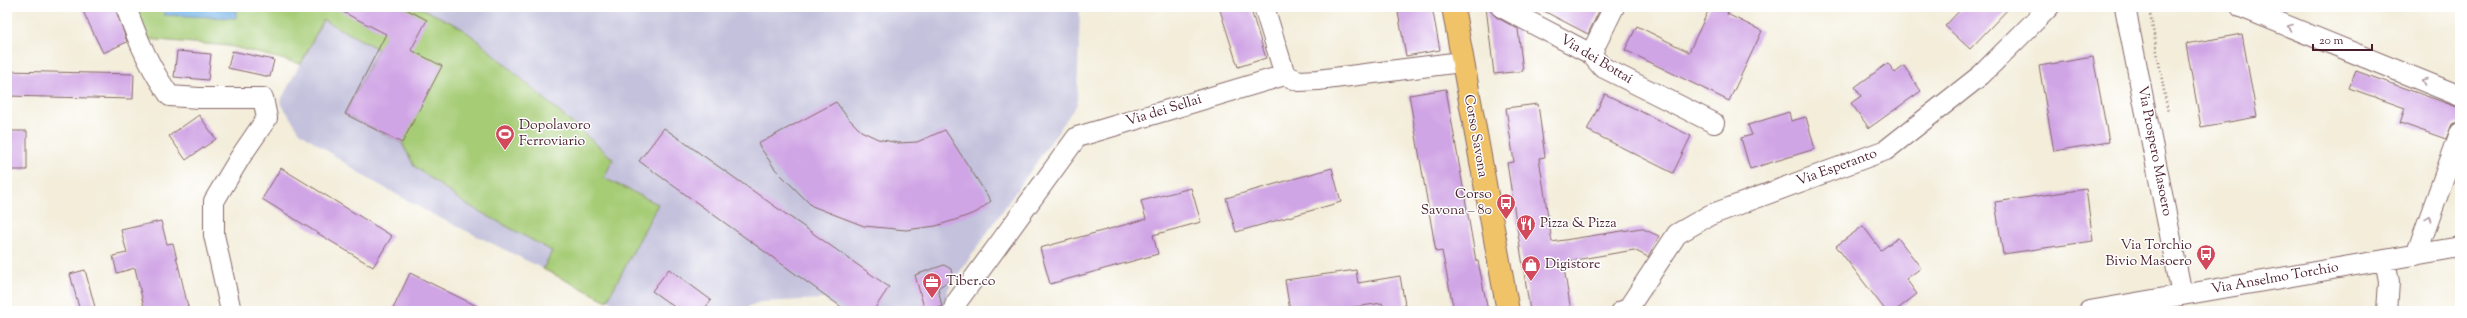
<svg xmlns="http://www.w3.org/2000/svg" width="2467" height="318" viewBox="0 0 2467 318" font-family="'Sorts Mill Goudy',serif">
	<rect width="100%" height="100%" fill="#fff"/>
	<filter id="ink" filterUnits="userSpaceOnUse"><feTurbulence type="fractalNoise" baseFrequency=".025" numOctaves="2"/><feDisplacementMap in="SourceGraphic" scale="8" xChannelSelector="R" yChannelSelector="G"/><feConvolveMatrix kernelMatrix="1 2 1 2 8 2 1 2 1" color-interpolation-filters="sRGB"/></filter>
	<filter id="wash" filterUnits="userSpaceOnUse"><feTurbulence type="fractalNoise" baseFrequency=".012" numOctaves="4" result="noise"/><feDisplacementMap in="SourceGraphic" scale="16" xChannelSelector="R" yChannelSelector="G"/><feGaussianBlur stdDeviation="0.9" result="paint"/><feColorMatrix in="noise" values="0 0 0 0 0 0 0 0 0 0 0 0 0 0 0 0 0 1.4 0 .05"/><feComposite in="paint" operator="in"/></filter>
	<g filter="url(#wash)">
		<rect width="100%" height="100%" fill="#f3edda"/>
		<path fill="#c3c1db" d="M137,7H1080L1077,104L948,289L944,311H841L824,299L760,302L749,306L746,311H629L430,213L367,178L300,132L280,102L300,64L229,46L146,39Z"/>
		<path fill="#a6cc76" stroke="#787650" d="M137,7H419L460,27L476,39L613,159L604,178L658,204L607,301L543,269L552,251L464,203L414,166L402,143L345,114L378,49L323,20L301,64L229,46L146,39Z"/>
		<path fill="#73b2e6" stroke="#5e6888" d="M164,7H236V18L164,15Z"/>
		<g id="blocks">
			<path fill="#d0a5e5" d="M81,7H115L127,42L103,53Z
				M333,7H402L427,20L411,50L442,66L402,143L345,114L386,34Z
				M1219,7H1250L1266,58L1238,67Z
				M1397,7H1432L1440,50L1406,56Z
				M1486,7H1490L1496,17L1518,29L1523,71L1494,74Z
				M1536,7H1601L1588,34Z
				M1710,7H1730L1727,14L1762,31L1729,101L1625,50L1637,26L1689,52Z
				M1963,7H2010L1970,49L1945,26Z
				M2242,34L2257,117L2201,127L2186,44Z
				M177,51L211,54L208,80L174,77Z
				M232,51L274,60L270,77L228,68Z
				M2093,57L2109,142L2054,151L2039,66Z
				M1888,63L1895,73L1904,66L1921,91L1869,128L1851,103L1861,96L1855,87Z
				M7,71L134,74L133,99L7,96Z
				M2356,71L2460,108V122L2452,124L2446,139L2400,123L2405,108L2349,88Z
				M1446,89L1476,261H1478L1488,311H1454L1442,251L1436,252L1409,95Z
				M1605,94L1691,136L1673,173L1587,130Z
				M836,102L847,117L861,131L878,139L898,143L917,142L945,130L991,201L977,212L961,218L936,226L906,230L864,226L812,206L775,169L758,144Z
				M1538,104L1545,157L1539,158L1552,242L1641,228L1659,236L1648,257L1634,250L1563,262L1571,311H1530L1507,163L1514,162L1506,108Z
				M1789,112L1791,121L1806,117L1815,149L1750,169L1741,138L1752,135L1748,125Z
				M199,115L216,139L186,160L169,136Z
				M664,128L889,287L873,311H847L639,161Z
				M7,131H27V170H7Z
				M281,168L392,236L373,267L262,199Z
				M1332,168L1341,202L1236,232L1226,198Z
				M1191,188L1201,222L1153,235L1158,254L1050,284L1040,248L1146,219L1141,201Z
				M2086,189L2093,241L2003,254L1995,202Z
				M161,221L167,244L173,243L189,311H145L135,268L117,273L113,256L127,253L121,230Z
				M1863,226L1881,250L1898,238L1921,268L1906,279L1917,294L1895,311H1886L1836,246Z
				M944,265L951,269L952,274L951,279L938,288L942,307L925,311L915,275Z
				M669,269L711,300L703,311H680L652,291Z
				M85,270L96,311H80L70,274Z
				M1356,270L1358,283L1400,276L1406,311H1384L1382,303L1327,311H1290L1285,280Z
				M410,273L487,311H392Z"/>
		</g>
	</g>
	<g filter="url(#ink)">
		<use href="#blocks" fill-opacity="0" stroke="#856768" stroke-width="1"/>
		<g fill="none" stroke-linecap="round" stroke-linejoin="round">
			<defs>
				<path id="minor" d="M126,7C137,39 150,69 170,96L199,98H263L267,118L241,156L214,201V235L231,311
					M1264,7L1285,75
					M1501,7L1591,54L1602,67L1714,123
					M2125,7L2182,295
					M2241,7L2460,96
					M1591,54L1614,7
					M2416,255L2460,133
					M2385,260L2389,282L2387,311
					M953,311L956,303L1077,137L1285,75L1299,81L1318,80L1461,62
					M1622,311L1627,310L1677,234L1710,215L1886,150L1981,75L2049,7
					M2089,311L2460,247"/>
				<path id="primary" d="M1453,7L1508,311"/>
			</defs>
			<use href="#minor" stroke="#856768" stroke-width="22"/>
			<use href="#primary" stroke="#856768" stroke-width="24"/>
			<path stroke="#856768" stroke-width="2.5" stroke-dasharray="1 3" stroke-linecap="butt" d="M2149,7L2168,113"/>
			<use href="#minor" stroke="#fff" stroke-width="20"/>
			<use href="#primary" stroke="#f1c369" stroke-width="22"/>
		</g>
		<defs><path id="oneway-chevron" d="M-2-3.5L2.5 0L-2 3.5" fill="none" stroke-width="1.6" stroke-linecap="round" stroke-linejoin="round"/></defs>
		<g stroke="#ae9aa0">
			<use href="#oneway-chevron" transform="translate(2290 27) rotate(-158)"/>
			<use href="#oneway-chevron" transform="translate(2424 81) rotate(-158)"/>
			<use href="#oneway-chevron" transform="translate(2429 218) rotate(-70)"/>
		</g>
	</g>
	<defs>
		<symbol id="stadium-pin" viewBox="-11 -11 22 30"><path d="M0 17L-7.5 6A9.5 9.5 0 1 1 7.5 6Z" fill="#d1495b" stroke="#fff"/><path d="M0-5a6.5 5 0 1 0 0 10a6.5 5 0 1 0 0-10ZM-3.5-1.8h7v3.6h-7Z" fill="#fff"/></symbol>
		<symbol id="bus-pin" viewBox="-11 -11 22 30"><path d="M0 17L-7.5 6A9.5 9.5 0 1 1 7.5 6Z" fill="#d1495b" stroke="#fff"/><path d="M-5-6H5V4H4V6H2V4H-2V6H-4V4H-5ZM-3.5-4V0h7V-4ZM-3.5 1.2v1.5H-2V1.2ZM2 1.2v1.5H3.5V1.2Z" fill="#fff"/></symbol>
		<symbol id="restaurant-pin" viewBox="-11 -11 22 30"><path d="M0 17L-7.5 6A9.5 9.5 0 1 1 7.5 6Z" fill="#d1495b" stroke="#fff"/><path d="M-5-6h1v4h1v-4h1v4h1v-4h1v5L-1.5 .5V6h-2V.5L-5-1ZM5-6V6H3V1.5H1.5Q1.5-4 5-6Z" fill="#fff"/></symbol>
		<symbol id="shop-pin" viewBox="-11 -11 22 30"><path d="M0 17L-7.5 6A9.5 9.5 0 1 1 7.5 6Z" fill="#d1495b" stroke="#fff"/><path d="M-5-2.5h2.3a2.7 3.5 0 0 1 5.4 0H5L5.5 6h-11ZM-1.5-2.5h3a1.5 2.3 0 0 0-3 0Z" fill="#fff"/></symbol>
		<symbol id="office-pin" viewBox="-11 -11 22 30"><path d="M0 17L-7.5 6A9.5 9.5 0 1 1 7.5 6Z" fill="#d1495b" stroke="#fff"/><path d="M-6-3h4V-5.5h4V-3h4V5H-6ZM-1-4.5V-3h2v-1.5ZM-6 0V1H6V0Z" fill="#fff"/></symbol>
	</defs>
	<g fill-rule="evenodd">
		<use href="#stadium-pin" x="494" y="123" width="22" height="30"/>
		<use href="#bus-pin" x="1495" y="192" width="22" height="30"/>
		<use href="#restaurant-pin" x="1515" y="213" width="22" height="30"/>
		<use href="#bus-pin" x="2195" y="243" width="22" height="30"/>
		<use href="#shop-pin" x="1520" y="254" width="22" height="30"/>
		<use href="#office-pin" x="921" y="271" width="22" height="30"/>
	</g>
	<g text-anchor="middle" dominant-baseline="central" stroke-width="3" stroke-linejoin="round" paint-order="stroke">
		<g font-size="14" fill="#4a1f2b" stroke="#fff">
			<text transform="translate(1596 60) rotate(31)">Via dei Bottai</text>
			<text transform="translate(1164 111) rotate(-17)">Via dei Sellai</text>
			<text transform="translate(1475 136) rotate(80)">Corso Savona</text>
			<text transform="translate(2154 151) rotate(79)">Via Prospero Masoero</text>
			<text transform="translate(1837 168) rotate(-20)">Via Esperanto</text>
			<text transform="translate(2275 279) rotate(-10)">Via Anselmo Torchio</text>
		</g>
		<g font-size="14" fill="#4a1f2b" stroke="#fff" text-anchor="start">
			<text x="519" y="126">Dopolavoro<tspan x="519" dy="16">Ferroviario</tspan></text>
			<text x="1492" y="195" text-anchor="end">Corso<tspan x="1492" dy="16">Savona – 80</tspan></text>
			<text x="1540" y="224">Pizza &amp; Pizza</text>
			<text x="2192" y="246" text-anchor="end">Via Torchio<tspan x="2192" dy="16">Bivio Masoero</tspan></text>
			<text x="1545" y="265">Digistore</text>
			<text x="946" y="282">Tiber.co</text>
		</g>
	</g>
	<rect width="2467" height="318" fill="none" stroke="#fff" stroke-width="24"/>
	<path d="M2313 44v6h59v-6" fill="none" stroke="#4a1f2b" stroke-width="2"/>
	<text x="2319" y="44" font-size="12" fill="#4a1f2b" stroke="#ffffff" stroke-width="3" paint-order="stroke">20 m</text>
</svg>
